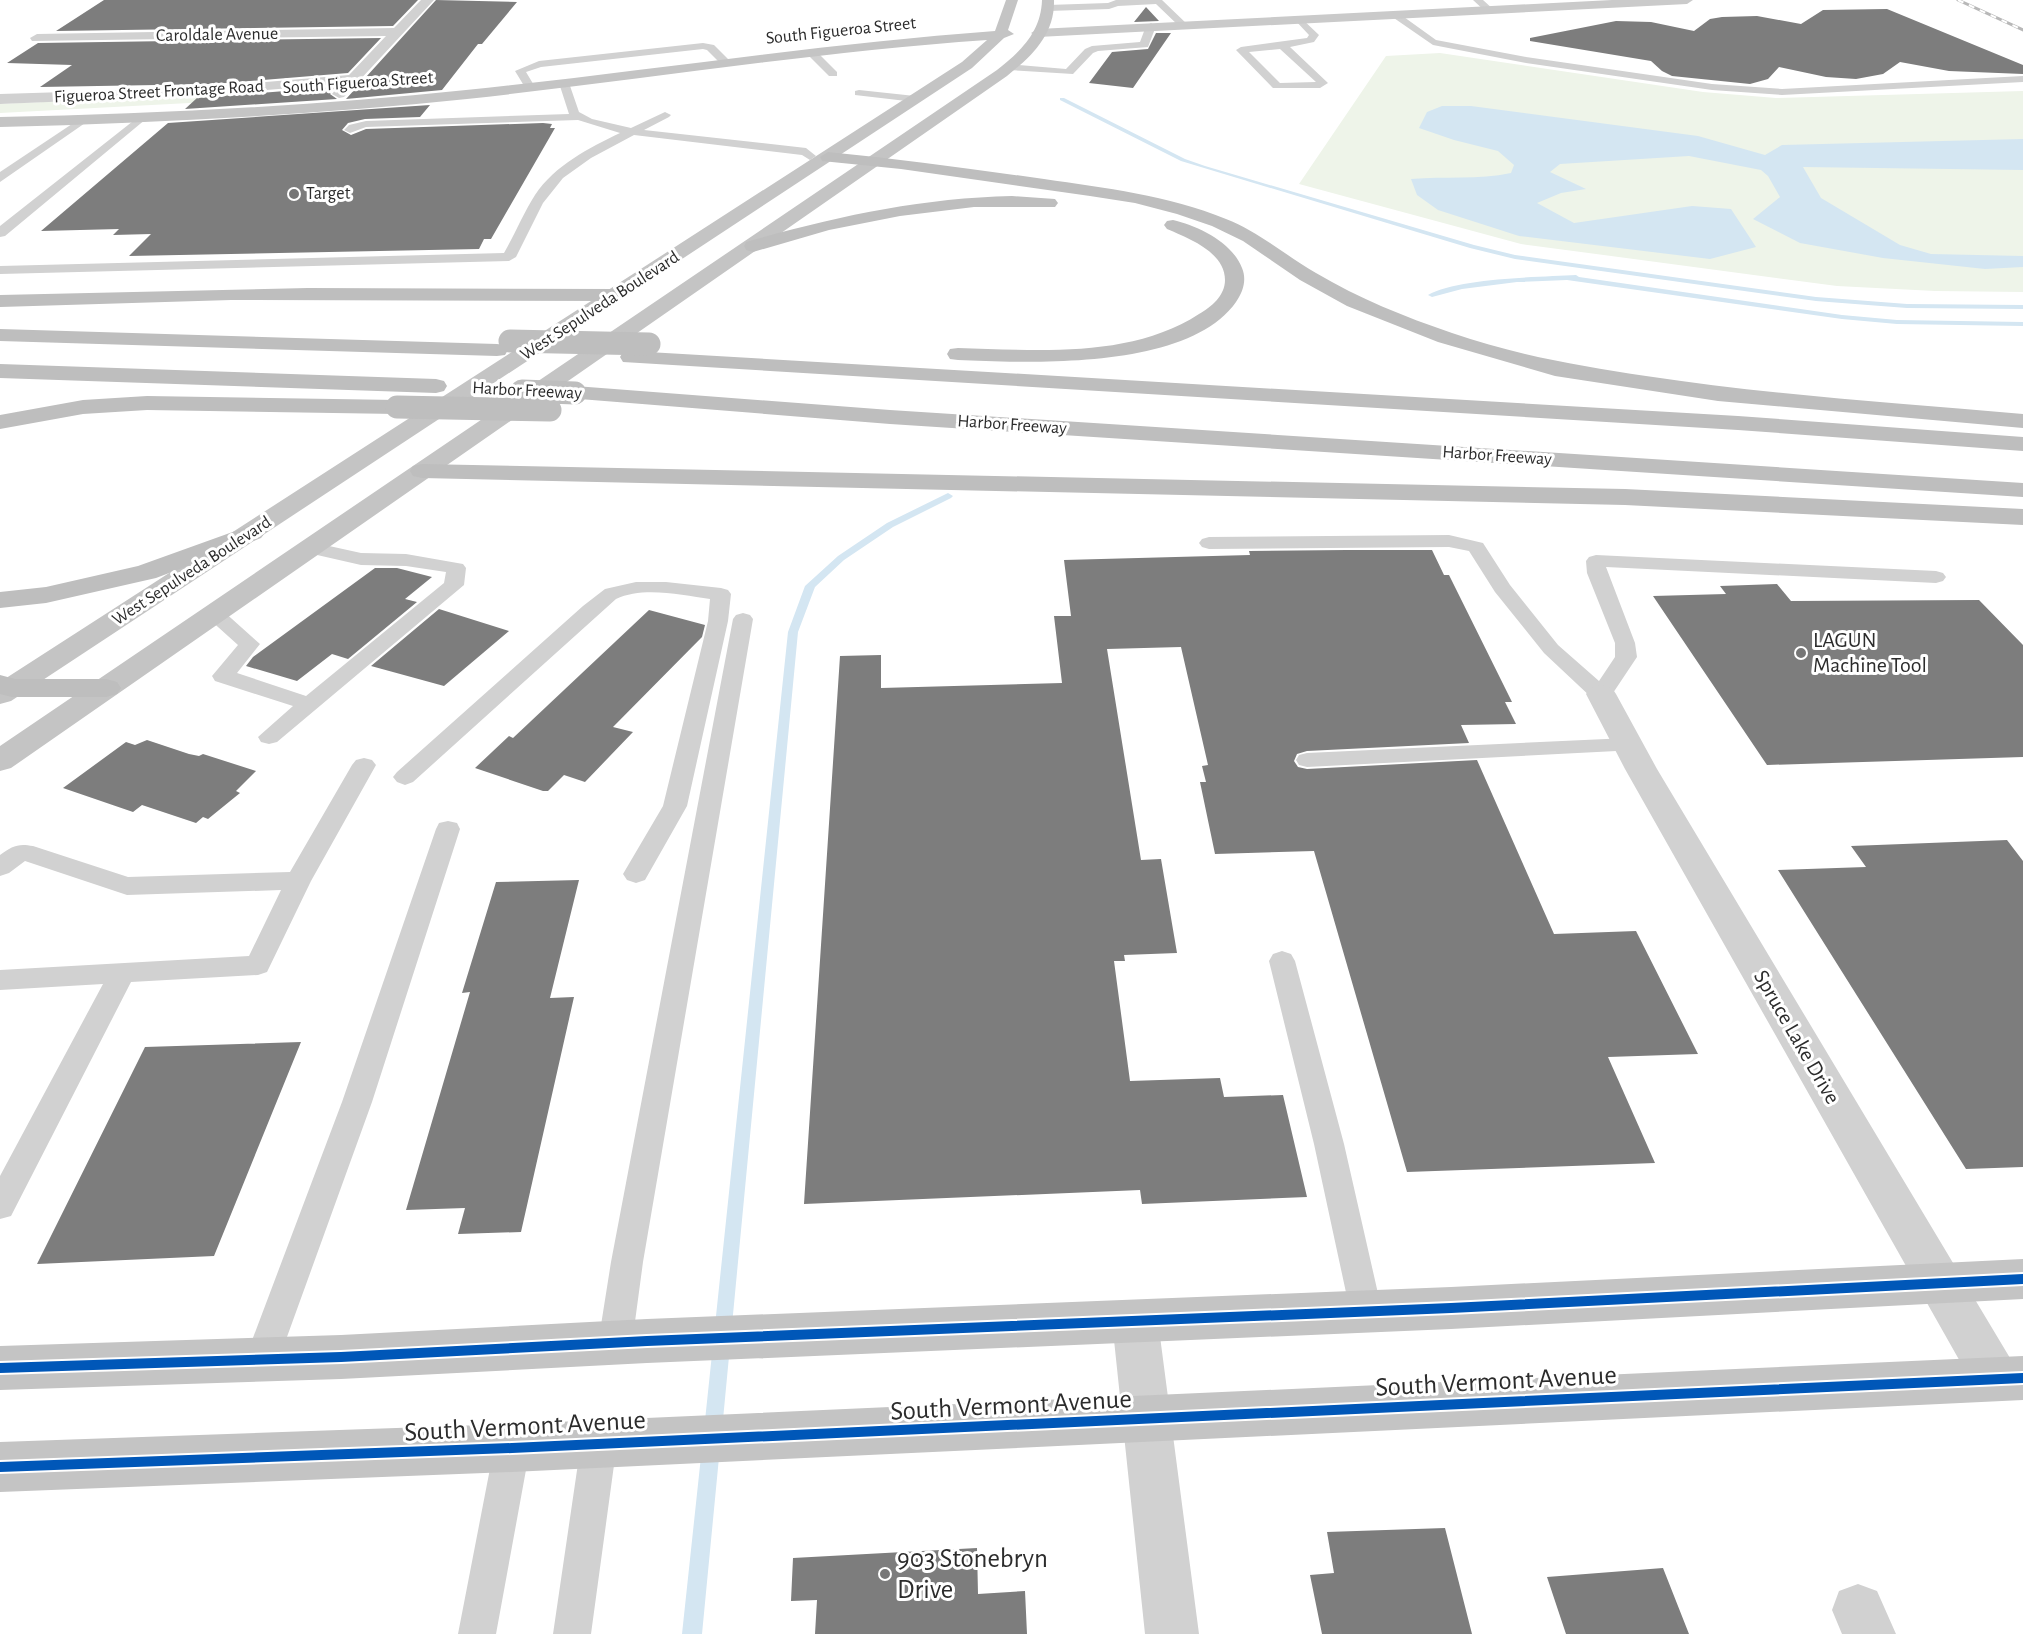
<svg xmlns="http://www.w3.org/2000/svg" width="2023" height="1634" viewBox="0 0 2023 1634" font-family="'Alegreya Sans',sans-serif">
	<rect width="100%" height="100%" fill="#fff"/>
	<path fill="#eef4e9" d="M1440,53L1703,92L1776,98L2023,91V292L1935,291L1837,286L1521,244L1299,184L1386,56Z
		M268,92L265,99L0,113V104Z"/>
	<path fill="#d4e6f2" d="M1442,106H1471L1698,136L1765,155L1782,145L2023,139V170L1803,167L1821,198L1900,245L1931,254L2023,256V267L1985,269L1883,258L1800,243L1753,219L1780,197L1768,176L1761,170L1689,156L1560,164L1550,172L1586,189L1561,193L1537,203L1574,223L1692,206L1731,209L1756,247L1710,259L1519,236L1438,210L1417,195L1411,179C1445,176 1478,180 1511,173L1514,165L1498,151L1454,140L1419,128L1427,112Z"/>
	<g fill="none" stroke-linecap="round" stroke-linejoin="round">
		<path fill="#d4e6f2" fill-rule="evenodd" d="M1060,98H1064L1185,159L1205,166L1474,245L1515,255L1816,297L1907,304L2023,305V309L1907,308L1816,301L1515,259L1470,248L1181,161L1060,100Z
			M1576,275L1579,277L1842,315L1897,320L2023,322V326L1897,324L1842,319L1567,280L1517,282L1462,289L1432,297L1428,295C1457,278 1540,277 1576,275Z
			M948,493L953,496L951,498L893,527L844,560L815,587L798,632L722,1430L719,1436L713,1439L707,1436L704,1430L788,632L805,586L838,556L887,523Z
			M711,1438L717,1441L720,1447L702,1634H682L702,1447L705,1441Z"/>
	</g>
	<path fill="#7d7d7d" d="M104,0H418L393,26L56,31Z
		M436,0L517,2L482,44H478L442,90L346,99Z
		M1146,7L1159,21L1134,22Z
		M1887,9L2023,65V74L1949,71L1900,62L1883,74L1856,79L1826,77L1779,67L1768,79L1750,84L1672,76L1662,71L1651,61L1530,41V38L1616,21L1651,22L1694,31L1710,19L1722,17L1757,16L1801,24L1823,10Z
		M1156,33H1171L1133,88L1089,83L1112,52L1148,49Z
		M381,38L348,73L214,84L40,87L72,65L7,63L38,43Z
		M335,87L330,94L337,99L185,109L197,98Z
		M430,105L420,117L365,119L348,123L342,130L351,135L366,129L543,123L552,124L550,128H555L491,239H484L479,249L129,256L151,234L113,235L119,229L41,231L168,123Z
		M1347,550H1432L1444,575H1449L1512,702H1505L1516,724L1461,725L1469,743L1307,751L1297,754L1294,761L1298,767L1307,769L1477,760L1554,934L1636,931L1698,1054L1608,1057L1655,1163L1407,1172L1314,851L1215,854L1200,782H1206L1202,766L1208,765L1181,647L1107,649L1141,860L1161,859L1177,953L1124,955L1125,961H1114L1130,1081L1220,1078L1224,1097L1283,1095L1307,1197L1142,1204L1140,1190L804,1204L840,656L881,655V688L1062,683L1054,616H1071L1064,560L1250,555L1249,551Z
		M375,568H397L432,577L405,599L417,602L348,659L332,654L297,681L246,666L253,657Z
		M1777,584L1791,601L1979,600L2023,645V757L1767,765L1653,596L1726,594L1720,586Z
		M439,609L509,631L444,686L371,666Z
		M649,610L705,625L702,637L613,727L633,732L585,782L564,775L548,791H543L475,768L509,736L513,738Z
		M147,740L189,754L199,756L203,754L256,771L236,791L240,793L208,819L203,817L196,823L142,805L133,812L63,788L126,742L135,745Z
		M2007,840L2023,861V1167L1966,1169L1778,870L1866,867L1851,846Z
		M579,880L550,998L574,997L521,1232L458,1234L465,1208L406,1210L470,992L462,993L496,882Z
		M301,1042L214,1256L37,1264L145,1047Z
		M1445,1528L1472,1634H1322L1310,1575L1334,1573L1327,1532Z
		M977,1548L978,1594L1025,1591L1027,1634H815L817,1600L791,1601L793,1558Z
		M1663,1568L1689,1634H1566L1547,1577Z"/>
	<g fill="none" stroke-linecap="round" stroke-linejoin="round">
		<path fill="#d1d1d1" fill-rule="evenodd" d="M1116,0H1162L1188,25L1180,27L1156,4L1118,6L1109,9L1048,11L1043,8L1048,5L1108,3Z
			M1473,0H1483L1494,10L1486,12Z
			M1391,12H1397L1436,40L1526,57L1712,84L1782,89L2023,76V82L1782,95L1712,90L1526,63L1433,45L1391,16Z
			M1299,16L1319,35L1314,42L1290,47L1328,83L1320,88H1273L1236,50L1241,47L1307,38L1309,35L1294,19ZM1280,49L1316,82L1280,83L1249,52Z
			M1151,23L1156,26L1148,47L1098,51L1093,53L1073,74L1008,70L1003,67L1008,64L1066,69L1085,49L1092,46L1140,42L1146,26Z
			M703,43L714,45L731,62V66H723L707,50L703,49L541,67L526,72L535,87L530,90L526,89L515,71L539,61Z
			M809,52H817L837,72V76H829L809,56Z
			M564,80L569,83L579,112L592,119L631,128L665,112L671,115L669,117L644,130L806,148L816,156L810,160L802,155L634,135L591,158L563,178L543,203L516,257L509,261L0,274V266L504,253C515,234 523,214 535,195C555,165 589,148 620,133L578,120L366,127L350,133L344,130L349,125L366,121L569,114L559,83Z
			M859,90L915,96L920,99L915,102L855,95V91Z
			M142,114L148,117L146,119L5,236L0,237V226Z
			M84,116L88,117V121L0,182V172Z
			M1449,535L1483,543L1510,585L1558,645L1599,681L1615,657V643L1587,573L1586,561L1589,557L1596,555L1936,571L1943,573L1946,577L1943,581L1936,583L1606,567L1635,643L1637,657L1609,699L1601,701L1593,699L1544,653L1495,592L1469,551L1449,547L1209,549L1202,547L1199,543L1202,539L1209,537Z
			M311,542L361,553L406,554L463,564L466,568L464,585L277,742L269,744L261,742L258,737L293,706L215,681L212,676L238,645L208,618L205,614L208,610H222L260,644L237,673L306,696L444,583L446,572L406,566L361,565L304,552L301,548L304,544Z
			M636,582H666L721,588L728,590L731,594L728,621L687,806L645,880L636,883L627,880L623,874L663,806L708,621L710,599C682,595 643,586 616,599L413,782L405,785L397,782L393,777L397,772L583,606L605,589Z
			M743,613L750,615L753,619L643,1262L632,1344L627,1355L615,1360L603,1355L598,1344L611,1262L733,619L736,615Z
			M1628,738L1636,740L1639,745L1636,750L1307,767L1299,765L1296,760L1299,755L1307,753Z
			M364,758L372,760L376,765L311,881L267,972L258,975L131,982L11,1216L0,1219V1176L103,984L0,990V970L249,956L281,890L127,895L25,861L9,873L0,876V855C12,846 18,843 33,846L128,877L290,872L352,765L356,760Z
			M448,821L457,823L460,829L372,1102L279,1359L274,1370L262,1375L250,1370L245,1359L342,1102L436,829L439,823Z
			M1282,951L1291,954L1295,961L1344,1144L1382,1311L1378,1322L1366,1326L1354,1322L1350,1311L1314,1144L1269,961L1273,954Z
			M599,1426L612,1431L617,1443L591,1634H553L581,1443L586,1431Z
			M512,1430L525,1436L530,1448L496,1634H458L494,1448L499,1436Z"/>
		<path fill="#d1d1d1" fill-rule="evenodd" d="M421,0H434L344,97L339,98L332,94L340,84L195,96L0,104V94L195,88L349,75L386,36L32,41L30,38L37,34L394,28Z
			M1601,685L1612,688L1616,694L1657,769L2013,1363L2020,1379L2013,1395L1996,1401L1979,1395L1625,769L1586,694L1590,688Z
			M1135,1300L1151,1306L1158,1321L1199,1634H1145L1112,1321L1119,1306Z
			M1858,1584L1877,1591L1896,1634H1842L1832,1610L1839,1591Z"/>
		<path fill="#cacaca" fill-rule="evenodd" d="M1612,0H1693L1687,4L1038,37L1031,33L1038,29Z"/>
		<path fill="#c4c4c4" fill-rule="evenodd" d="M1006,0H1018L1008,30L1014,34L1004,38L972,68L11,701L0,704V682L962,62L987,40C813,52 641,80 467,99C312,115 156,123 0,127V117C156,114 311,106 466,90C642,72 818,44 995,31Z
			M1042,0H1054C1055,34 1032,56 1007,76L11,768L0,771V746L997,70C1021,51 1041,32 1042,0Z
			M2023,1259V1299L1451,1329L647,1363L341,1379L0,1390V1346L341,1335L647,1319L1451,1287Z
			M2023,1356V1400L512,1472L0,1492V1442L512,1424Z"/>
		<path fill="#bebebe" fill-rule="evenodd" d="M828,152C900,159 972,169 1044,179C1105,188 1168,195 1226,219C1259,232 1285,255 1316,273C1358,298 1405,317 1452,333C1515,355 1580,366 1646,376C1771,395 1897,403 2023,414V428L1718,401L1555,376L1438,342L1347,306L1300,280L1243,241L1212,226L1177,214L1135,203L1090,196L901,169L822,161L820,157Z
			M1012,196L1055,199L1058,203L1055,207H974L900,216L829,230L753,252L746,250L744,246L746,242C834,217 920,198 1012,196Z
			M1173,220C1198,226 1232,242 1242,268C1247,280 1243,292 1236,302C1188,370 1032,363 958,360L950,359L947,354L950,349L958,348C1036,350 1130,359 1199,314C1211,307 1225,296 1225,280C1225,252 1188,238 1167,229L1164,225L1167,221Z
			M308,288L616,289L623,291L626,295L623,299L616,301L231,300L0,307V295Z
			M0,329L497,344L505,345L508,350L505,355L497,356L0,341Z
			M631,351L1738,416L2023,437V451L1738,430L623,362L620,357L623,352Z
			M0,364L436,379L444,381L447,386L444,391L436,393L0,378Z
			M575,386L890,410L2023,483V497L890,424L567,398L564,393L567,388Z
			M147,396L397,400L405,402L408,407L405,412L397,414L147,410L83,414L0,429V415L83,400Z
			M422,464L1625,489L2023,509V525L1625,505L422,478L413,476L410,471L413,466Z
			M252,525L261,528L265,533L261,538L156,578L46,603L0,608V592L46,587L138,566Z
			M0,675L15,679H106L117,682L121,688L117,694L106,697H12L0,694Z"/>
		<defs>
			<path id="rail" d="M1958,0L2023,30"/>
		</defs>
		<use href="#rail" stroke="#b8b8b8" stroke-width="3"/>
		<use href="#rail" stroke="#fff" stroke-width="2" stroke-dasharray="6" stroke-linecap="butt"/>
		<path stroke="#bebebe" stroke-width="23" d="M510,341L649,344
			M522,391L575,393
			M397,407L550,410"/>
		<defs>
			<path id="cycleway" d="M0,1368L341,1357L647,1341L1451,1308L2023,1279
				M0,1467L512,1448L2023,1378"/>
		</defs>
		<use href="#cycleway" stroke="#fff" stroke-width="14"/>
		<use href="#cycleway" stroke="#0057b8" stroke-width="10"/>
	</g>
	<g fill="#767676" stroke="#fff" stroke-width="2">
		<circle cx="294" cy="194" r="6"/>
		<circle cx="1801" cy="653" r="6"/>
		<circle cx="885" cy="1574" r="6"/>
	</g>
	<g text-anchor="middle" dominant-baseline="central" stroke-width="6" stroke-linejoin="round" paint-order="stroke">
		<g font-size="18" fill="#2c2c2c" stroke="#fff">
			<text transform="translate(841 31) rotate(-6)">South Figueroa Street</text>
			<text transform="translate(217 35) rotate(-1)">Caroldale Avenue</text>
			<text transform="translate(358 83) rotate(-4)">South Figueroa Street</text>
			<text transform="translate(159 92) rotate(-3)">Figueroa Street Frontage Road</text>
			<text transform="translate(600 306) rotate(-33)">West Sepulveda Boulevard</text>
			<text transform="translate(527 391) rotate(3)">Harbor Freeway</text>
			<text transform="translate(1012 425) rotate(4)">Harbor Freeway</text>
			<text transform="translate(1497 456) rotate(4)">Harbor Freeway</text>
			<text transform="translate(192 571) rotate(-33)">West Sepulveda Boulevard</text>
		</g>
		<g font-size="18" fill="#2c2c2c" stroke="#fff" text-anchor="start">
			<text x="306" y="194">Target</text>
		</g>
		<g font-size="22" fill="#2c2c2c" stroke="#fff" text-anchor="start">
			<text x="1813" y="640">LAGUN<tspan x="1813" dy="25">Machine Tool</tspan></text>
		</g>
		<g font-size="22" fill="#2c2c2c" stroke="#fff">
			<text transform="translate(1797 1037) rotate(60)">Spruce Lake Drive</text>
		</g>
		<g font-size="27" fill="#2c2c2c" stroke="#fff">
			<text transform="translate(1496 1381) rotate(-3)">South Vermont Avenue</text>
			<text transform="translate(1011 1405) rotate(-3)">South Vermont Avenue</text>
			<text transform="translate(525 1426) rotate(-3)">South Vermont Avenue</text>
		</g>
		<g font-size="27" fill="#2c2c2c" stroke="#fff" text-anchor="start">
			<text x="897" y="1558">903 Stonebryn<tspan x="897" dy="31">Drive</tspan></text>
		</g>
	</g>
</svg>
